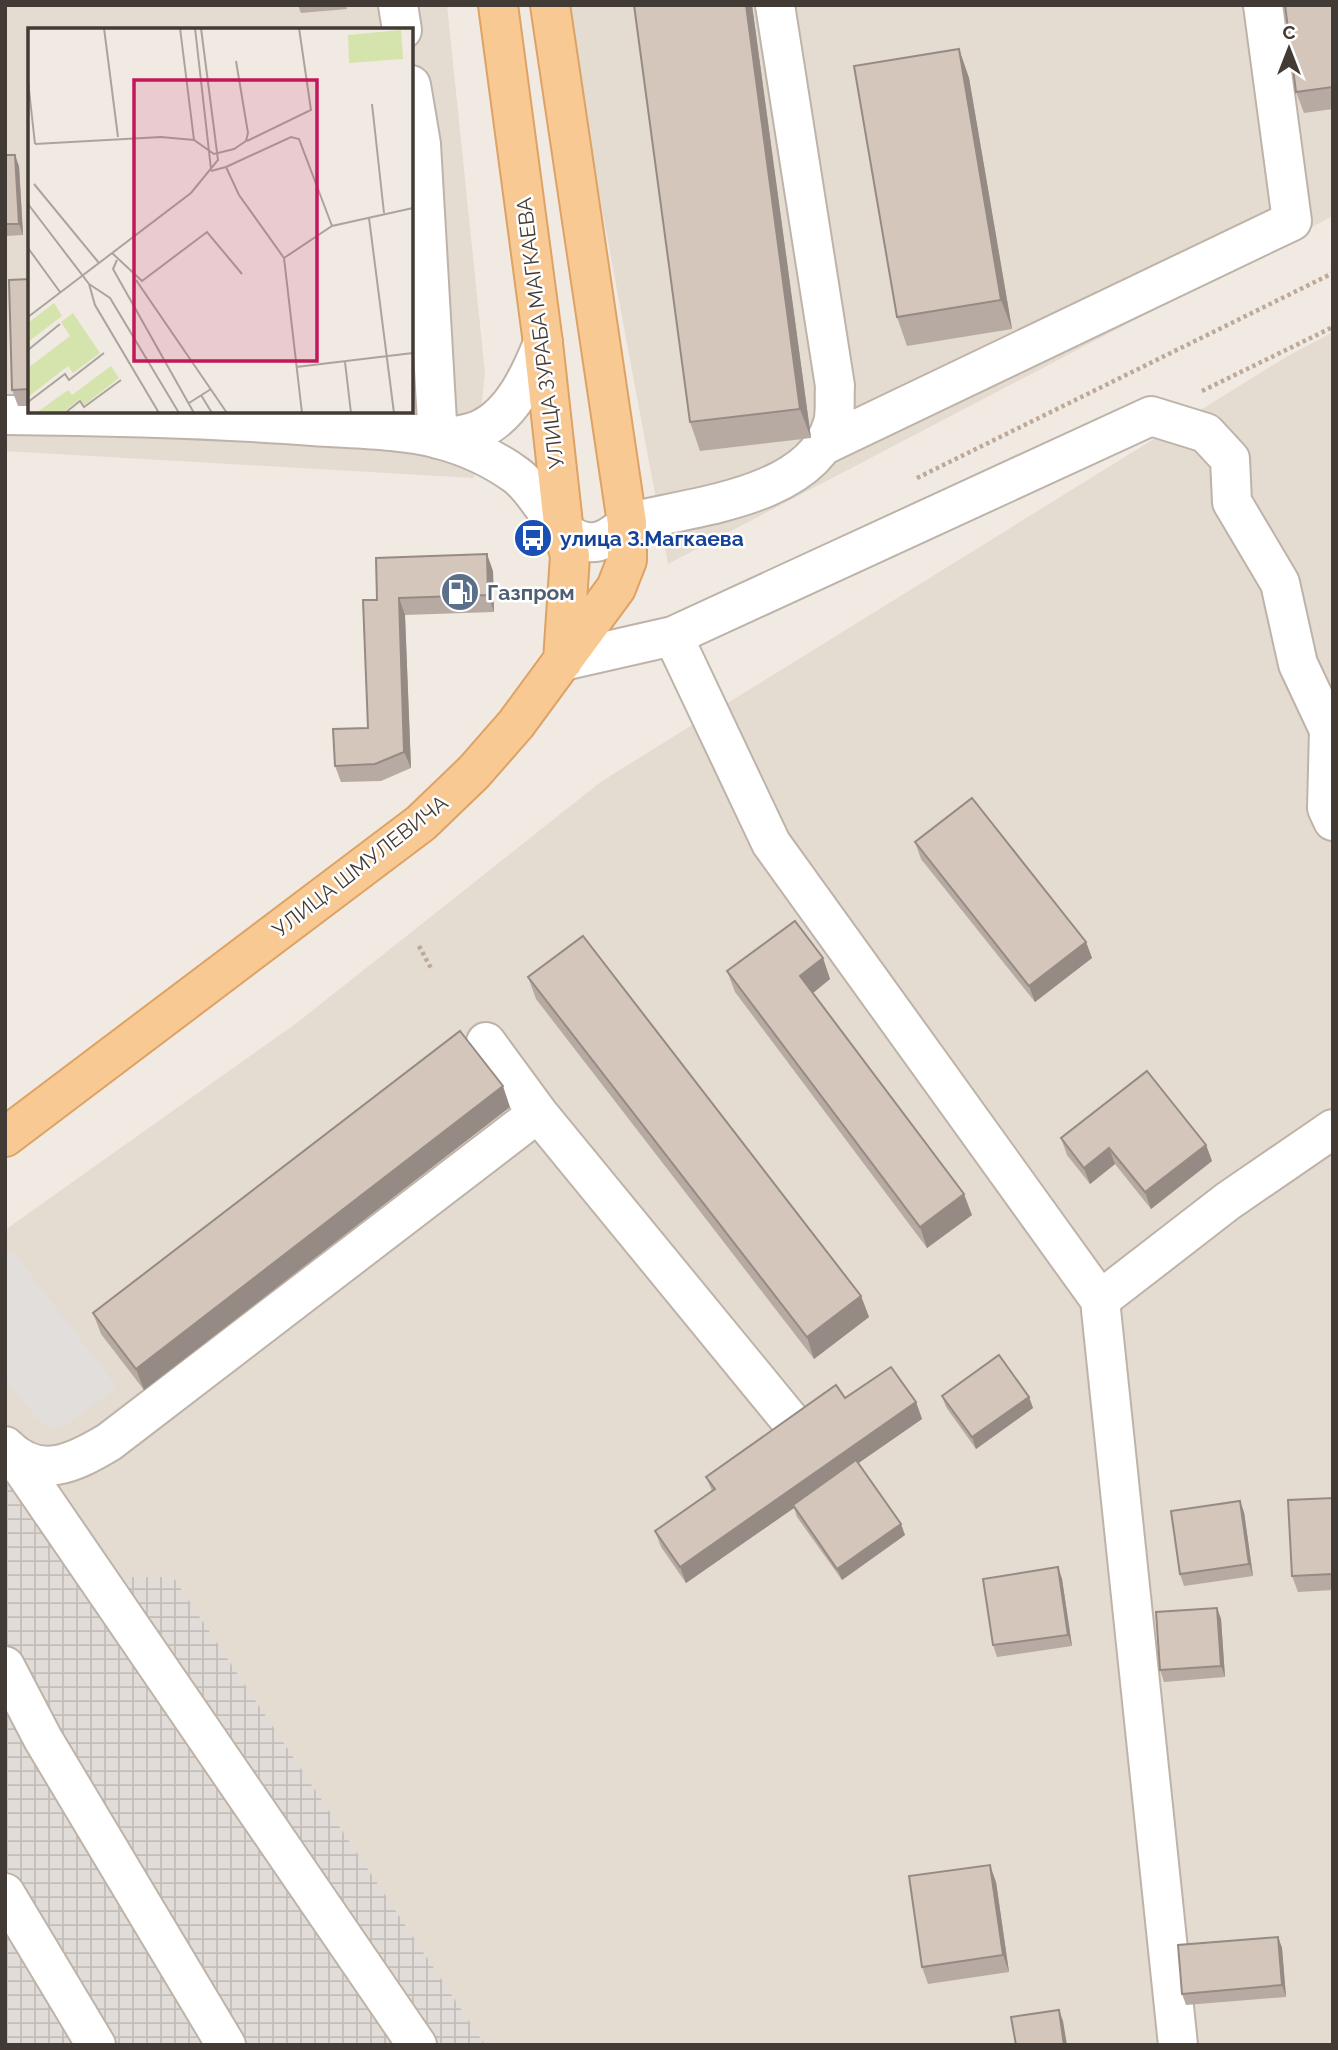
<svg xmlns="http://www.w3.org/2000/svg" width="1338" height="2050" viewBox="0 0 1338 2050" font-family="Raleway,sans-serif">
	<defs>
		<pattern id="industrial-grid" width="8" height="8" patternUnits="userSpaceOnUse" patternTransform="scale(1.75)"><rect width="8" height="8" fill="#e2dcd8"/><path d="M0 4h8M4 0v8" fill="none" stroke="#c3beba"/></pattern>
	</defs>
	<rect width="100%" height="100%" fill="#f1eae3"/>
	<path fill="#e4dbd1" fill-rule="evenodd" d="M5,5H447L485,373L474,478L5,451ZM30,30H411V411H30Z
		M564,5H1333V216L668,564Z
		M1333,332V2045H5V1230L298,1022L602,781L1286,357Z"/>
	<path fill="url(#industrial-grid)" d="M5,1462L103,1577H173L485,2045H5Z"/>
	<path fill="#e1dedb" d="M13,1251L117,1387L68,1424L50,1428L35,1417L5,1378V1256Z"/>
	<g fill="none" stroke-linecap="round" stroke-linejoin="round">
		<defs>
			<path id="minor" d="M398,5L402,30
				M411,85L421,144L438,439
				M5,415C108,416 210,418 313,426C354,429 400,429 439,439C465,446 494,459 516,475C542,494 553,537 587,542C609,545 619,525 639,520C699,506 813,495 833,423C836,412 834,397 835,386L775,5
				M438,439C452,436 469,435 481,429C513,414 531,373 543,343
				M822,446L1292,221L1263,5
				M673,636L1151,416L1206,433L1230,459L1232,502L1280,583L1298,664L1329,730L1327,808L1333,821
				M563,661L673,636L771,843L1100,1300L1178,2045
				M486,1042L538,1113
				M1100,1300L1228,1201L1333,1129
				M5,1446C39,1481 74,1463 109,1442L538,1113L789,1419
				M13,1455L417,2045
				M5,1666L43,1739L226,2045
				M5,1893L96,2045"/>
			<path id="major" d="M498,5L543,343L564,533L570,556L563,661
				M5,1137L421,823L474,772L516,724L616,588L627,560V523L550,5"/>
		</defs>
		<use href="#minor" stroke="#beb3a9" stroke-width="42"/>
		<use href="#major" stroke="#dda264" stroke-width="42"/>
		<path stroke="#bca998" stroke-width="4.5" stroke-dasharray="3.5 3.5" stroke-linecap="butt" d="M1202,391L1333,327
			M917,478L1333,273
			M419,946L432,970"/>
		<use href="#minor" stroke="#fff" stroke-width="38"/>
		<use href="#major" stroke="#f9c993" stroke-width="38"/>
	</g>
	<path fill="#b7aaa2" d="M298,5H346L347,9L301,13Z
		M634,5H752L811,438L700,451L690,422Z
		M1333,5V109L1304,113L1296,92Z
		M959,49L969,78L1012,329L907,346L897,317Z
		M5,155L19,166L23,235L5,236Z
		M30,279V406H18L12,390Z
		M493,571L494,612L405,615L411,768L381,781L341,782L335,766L368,728L377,600Z
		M915,842L1086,942L1092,958L1035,1002L921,859Z
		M823,958L830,979L813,993L972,1215L927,1248L735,992L727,971Z
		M528,977L861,1296L869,1317L814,1359L536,999Z
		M510,1107L144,1390L101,1334L93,1313Z
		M1061,1138L1206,1145L1212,1161L1151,1209L1115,1164L1090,1184L1067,1155Z
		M942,1396L1029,1397L1033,1408L976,1449L946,1407Z
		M845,1398L916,1402L922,1419L858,1463L905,1535L842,1580L797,1517L794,1508L686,1583L661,1547L655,1531L712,1491L706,1477Z
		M1333,1498V1590L1298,1592L1292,1576Z
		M1244,1512L1253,1576L1184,1586L1180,1574Z
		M1058,1567L1062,1579L1072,1646L997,1657L993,1645Z
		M1217,1608L1221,1619L1225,1677L1164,1682L1160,1670Z
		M996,1882L1009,1972L928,1984L922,1967Z
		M1278,1937L1282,1948L1286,1997L1186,2005L1182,1994Z"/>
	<path fill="#958b84" d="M746,5H752L811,438L800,409Z
		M959,49L969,78L1012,329L1001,300Z
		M15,155L19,166L23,235L19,224Z
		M487,554L493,571L494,612L488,595Z
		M399,598L405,615L411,768L404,752Z
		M1086,942L1092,958L1035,1002L1029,986Z
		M823,958L830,979L808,997L800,976Z
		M503,1086L510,1107L144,1390L136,1369Z
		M1206,1145L1212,1161L1151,1209L1145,1192Z
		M1109,1148L1115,1164L1090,1184L1084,1168Z
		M964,1194L972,1215L927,1248L920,1227Z
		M861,1296L869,1317L814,1359L807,1337Z
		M1029,1397L1033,1408L976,1449L972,1437Z
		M916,1402L922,1419L686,1583L680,1567Z
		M1240,1501L1244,1512L1253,1576L1249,1564Z
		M901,1524L905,1535L842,1580L837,1569Z
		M1058,1567L1062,1579L1072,1646L1068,1635Z
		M1217,1608L1221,1619L1225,1677L1221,1666Z
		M990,1865L996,1882L1009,1972L1003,1955Z
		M1278,1937L1282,1948L1286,1997L1282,1985Z
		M1059,2010L1063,2021L1067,2045H1064Z"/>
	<path fill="#d5c6bc" stroke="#958b84" stroke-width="2" d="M634,5H746L800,409L690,422Z
		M1285,5H1333V87L1296,92Z
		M959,49L1001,300L897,317L854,66Z
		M5,155H15L19,224H5Z
		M30,279V389L12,390L9,280Z
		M487,554L488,595L399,598L404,752L375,764L335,766L333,729L368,728L363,600H377L376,558Z
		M972,798L1086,942L1029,986L915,842Z
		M795,921L823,958L800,976L964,1194L920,1227L727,971Z
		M583,936L861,1296L807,1337L528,977Z
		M460,1031L503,1086L136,1369L93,1313Z
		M1147,1071L1206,1145L1145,1192L1109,1148L1084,1168L1061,1138Z
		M999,1355L1029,1397L972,1437L942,1396Z
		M891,1367L916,1402L680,1567L655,1531L715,1489L706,1477L836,1385L845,1398Z
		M856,1460L901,1524L837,1569L793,1505Z
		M1333,1498V1574L1292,1576L1288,1500Z
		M1240,1501L1249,1564L1180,1574L1171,1511Z
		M1058,1567L1068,1635L993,1645L983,1579Z
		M1217,1608L1221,1666L1160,1670L1156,1612Z
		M990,1865L1003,1955L922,1967L909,1876Z
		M1278,1937L1282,1985L1182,1994L1178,1945Z
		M1059,2010L1064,2045H1016L1011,2017Z"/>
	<defs>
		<symbol id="bus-disc" viewBox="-11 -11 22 22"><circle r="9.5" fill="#1a4fb4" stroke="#fff"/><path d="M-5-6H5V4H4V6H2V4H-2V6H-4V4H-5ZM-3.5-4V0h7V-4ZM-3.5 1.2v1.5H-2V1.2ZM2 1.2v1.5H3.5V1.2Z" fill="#fff"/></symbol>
		<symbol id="fuel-disc" viewBox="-11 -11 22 22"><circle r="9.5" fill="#5c6f8a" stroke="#fff"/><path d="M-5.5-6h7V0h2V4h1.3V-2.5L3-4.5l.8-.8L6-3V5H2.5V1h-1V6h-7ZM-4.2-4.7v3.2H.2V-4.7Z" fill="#fff"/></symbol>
	</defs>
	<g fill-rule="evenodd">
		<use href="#bus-disc" x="511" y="516" width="44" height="44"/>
		<use href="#fuel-disc" x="438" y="570" width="44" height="44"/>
	</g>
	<g text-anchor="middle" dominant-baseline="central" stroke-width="5" stroke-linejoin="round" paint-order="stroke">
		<g font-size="21" fill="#423a34" stroke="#fff">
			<text transform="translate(540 333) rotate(-97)">УЛИЦА ЗУРАБА МАГКАЕВА</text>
			<text transform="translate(360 866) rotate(-38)">УЛИЦА ШМУЛЕВИЧА</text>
		</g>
		<g font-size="21" font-weight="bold" fill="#164399" stroke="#fff" text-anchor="start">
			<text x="560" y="538">улица З.Магкаева</text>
		</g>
		<g font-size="21" font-weight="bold" fill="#4e5e75" stroke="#fff" text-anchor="start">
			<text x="487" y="592">Газпром</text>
		</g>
	</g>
	<g transform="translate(28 28)">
		<rect width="385" height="385" fill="#f1eae3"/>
		<path d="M373,2L375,31L321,35L320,7Z" fill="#d5e4ad"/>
		<path d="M26,275L34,288L0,314V295ZM45,285L72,325L45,345L40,338L0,369V340L42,308L33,294ZM83,338L91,350L56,377L52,371L34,385H8L40,362L44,367Z" fill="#d5e4ad"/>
		<path fill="none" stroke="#aba49d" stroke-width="2" d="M76,0L90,109M152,0L166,112M167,0L183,141M0,53L7,116M344,76L356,185M219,113L283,82L271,0M7,116L133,109L166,112L186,126L206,121L218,113L220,105L208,33M198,139L263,109L271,111L304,198M183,143L198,139L211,167L256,230L274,385M6,156L71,235M0,176L61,256L67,277L131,385M341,190L366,385M0,220L32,264M84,225L114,253L179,204L214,246M256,230L304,198L385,180M89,232L85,241L166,385M108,252L199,385M61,256L82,270L151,385M0,289L163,165L190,132L173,0M0,322L32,296M317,334L323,385M268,339L385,325M173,367L184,385M0,374L37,346L41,352L76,325M161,375L183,361M37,385L52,373L56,379L93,352"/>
		<path fill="#c2185b" fill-opacity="0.15" stroke="#c2185b" stroke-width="3.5" d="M106,52H289V333H106Z"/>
		<rect width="385" height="385" fill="none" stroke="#423a34" stroke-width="3.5"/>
	</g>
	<rect width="1338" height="2050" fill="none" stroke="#423a34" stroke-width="14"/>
	<g transform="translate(1289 49)" stroke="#ffffff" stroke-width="5" paint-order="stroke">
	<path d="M0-5L12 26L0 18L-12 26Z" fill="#423a34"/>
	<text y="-10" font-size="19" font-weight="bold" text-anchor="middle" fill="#423a34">С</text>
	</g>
</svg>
